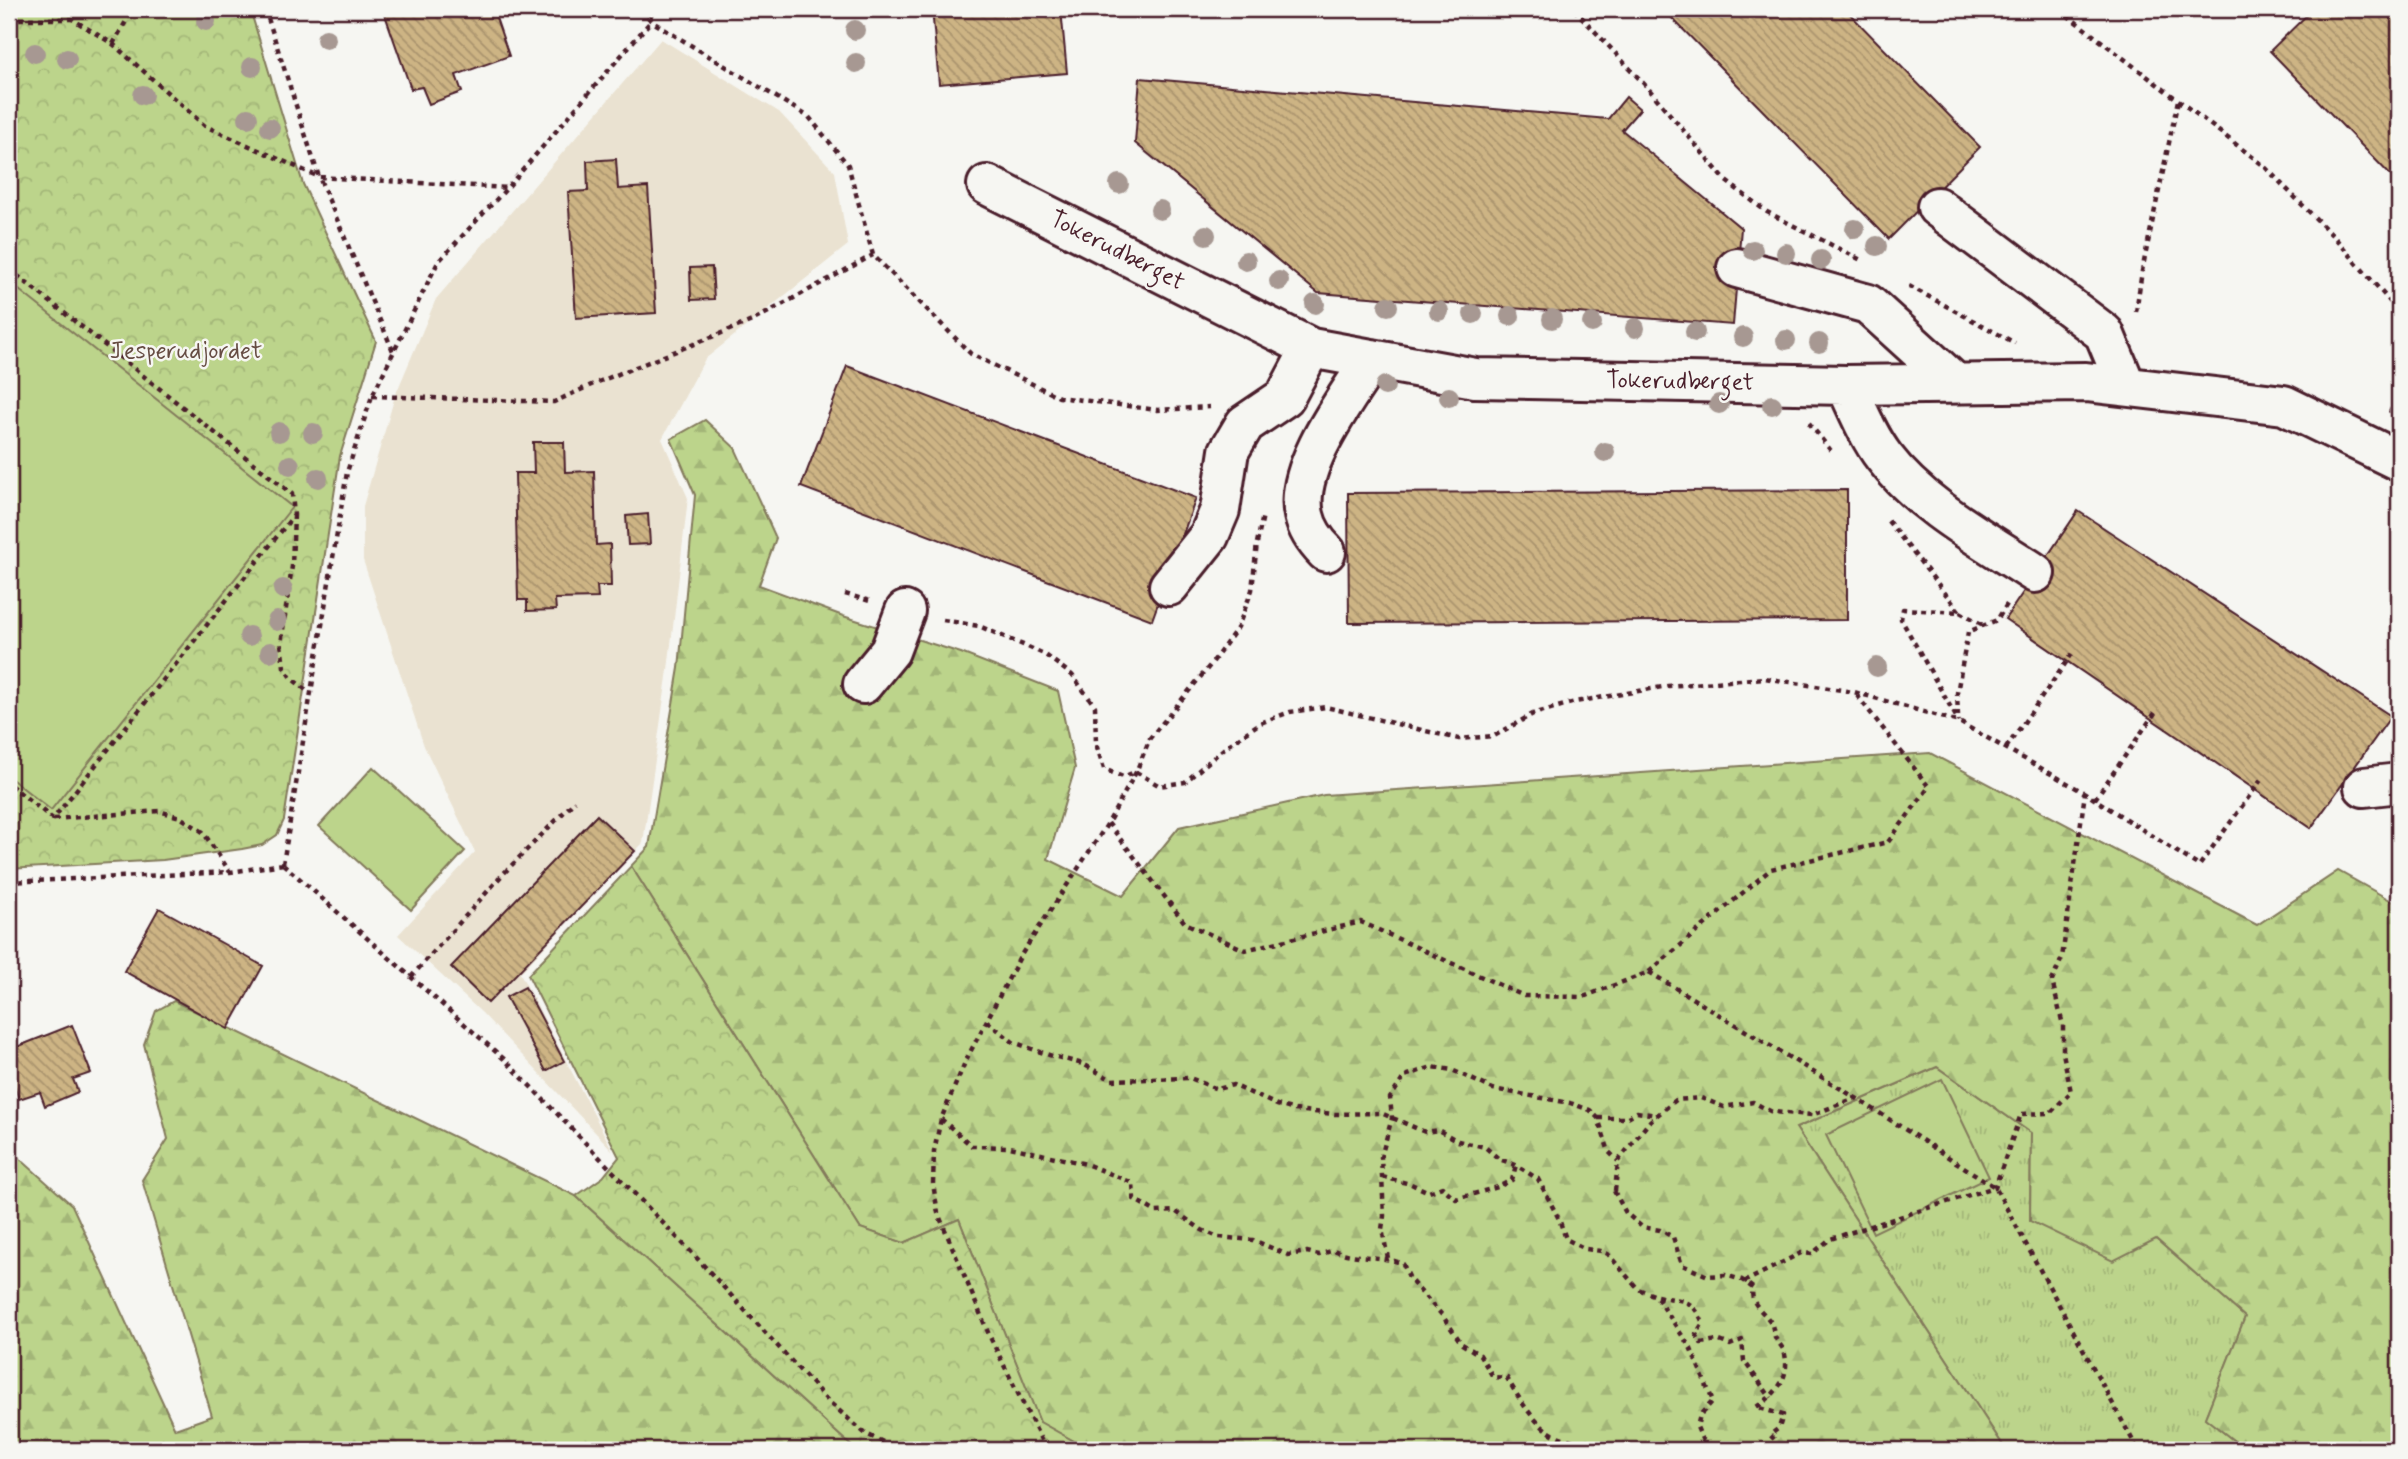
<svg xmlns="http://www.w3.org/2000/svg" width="2408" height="1459" viewBox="0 0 2408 1459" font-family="Mynerve,sans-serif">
	<defs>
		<pattern id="grass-tufts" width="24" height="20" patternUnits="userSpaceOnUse" patternTransform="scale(1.75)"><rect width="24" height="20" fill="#bcd48b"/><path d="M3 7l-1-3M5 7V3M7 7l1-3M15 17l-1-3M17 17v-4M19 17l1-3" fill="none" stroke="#a3b678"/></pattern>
		<pattern id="forest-firs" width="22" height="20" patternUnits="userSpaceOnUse" patternTransform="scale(1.75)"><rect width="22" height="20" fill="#bcd48b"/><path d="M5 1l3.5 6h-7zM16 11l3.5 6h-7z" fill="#a3b678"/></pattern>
		<pattern id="park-crowns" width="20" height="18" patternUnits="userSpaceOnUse" patternTransform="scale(1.75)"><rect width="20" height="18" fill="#bcd48b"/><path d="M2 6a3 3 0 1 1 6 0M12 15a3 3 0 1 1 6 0" fill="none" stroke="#a3b678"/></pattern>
		<pattern id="building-back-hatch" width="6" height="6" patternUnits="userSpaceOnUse" patternTransform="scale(1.75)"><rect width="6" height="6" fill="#cdb484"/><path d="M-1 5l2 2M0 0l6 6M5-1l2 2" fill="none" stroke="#a8926c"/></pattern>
	</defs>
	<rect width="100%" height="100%" fill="#f6f6f2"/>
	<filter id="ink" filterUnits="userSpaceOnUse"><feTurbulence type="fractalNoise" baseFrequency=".0143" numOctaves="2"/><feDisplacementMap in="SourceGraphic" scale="14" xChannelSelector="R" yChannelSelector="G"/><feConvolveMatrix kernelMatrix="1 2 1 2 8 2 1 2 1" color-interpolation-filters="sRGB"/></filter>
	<g filter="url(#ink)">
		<path fill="#eae2d1" d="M661,39L779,112L835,172L848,245L705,359L662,439L688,498L668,670L643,843L520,973L613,1151L482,1013L398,935L475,852L424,746L363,560V506L395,396L436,299Z"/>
		<path fill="url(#grass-tufts)" stroke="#837a5b" stroke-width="2" d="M1937,1067L2031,1133L2030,1221L2156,1239L2245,1317L2205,1418L2246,1450H2006L1796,1128Z"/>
		<path fill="url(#forest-firs)" stroke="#837a5b" stroke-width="2" d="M705,420L735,448L776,538L759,585L843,616L961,653L1058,691L1075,768L1048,859L1123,896L1179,827L1324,795L1930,753L2257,925L2338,871L2399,905V1450H2246L2205,1418L2245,1317L2156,1239L2113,1261L2030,1221L2031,1133L1937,1067L1796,1128L2006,1450H1090L1040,1423L959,1219L904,1243L860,1228L631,866L649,847L679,668L695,495L671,439Z
			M174,1001L576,1196L856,1450H9V1149L72,1205L175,1429L212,1416L142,1180L168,1139L144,1044L156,1011Z"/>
		<path fill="url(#park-crowns)" stroke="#837a5b" stroke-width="2" d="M9,9H250L303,184L376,341L340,456L284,820L277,835L262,845L242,849L163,860L9,869Z
			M631,866L860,1228L904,1243L959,1219L1040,1422L1090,1450H856L576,1196L603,1177L619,1157L528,975Z"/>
		<path fill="#bcd48b" stroke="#837a5b" stroke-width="2" d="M9,282L292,507L51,810L9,777Z
			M373,767L465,851L411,910L319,826Z
			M1942,1079L1989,1177L1873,1233L1826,1135Z"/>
		<path fill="url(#building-back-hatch)" stroke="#4a1f2b" stroke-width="2" d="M383,9H493L509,56L456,75L462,92L429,104L422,87L411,89Z
			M932,9H1061L1067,73L939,84Z
			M1663,9H1845L1980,147L1889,239Z
			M2313,9H2399V184L2270,51Z
			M1140,78L1608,119L1626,97L1640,109L1622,130L1741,228L1733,325L1318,293L1135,143Z
			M616,159L618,189L648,187L656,313L576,318L568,192L588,191L587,161Z
			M712,267L714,299L691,300L690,268Z
			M847,366L1196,498L1152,620L801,487Z
			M533,442H564L565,472L594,471L596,545L610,544L611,586H597L598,598L555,599L556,610L527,611V600H518L515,473H534Z
			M1847,490V620L1349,623L1348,493Z
			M2078,511L2391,716L2311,828L2005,619Z
			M648,514L650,544L628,545L626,516Z
			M597,815L635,851L488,1003L451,967Z
			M159,908L263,966L228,1029L124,971Z
			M525,987L564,1061L546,1071L506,997Z
			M72,1025L91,1073L73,1079L78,1092L45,1106L40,1092L19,1099L9,1072V1050Z"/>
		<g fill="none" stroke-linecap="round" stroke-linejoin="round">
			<defs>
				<path id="minor" d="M987,185L1311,348L1475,378L1846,385L2086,382L2284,405L2399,461
					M1937,207L2104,333L2126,386
					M1737,268L1868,304L1955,383
					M1846,385C1858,410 1868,436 1884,457C1921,506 1985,540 2035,573
					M1326,552C1316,542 1307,529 1304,515C1293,468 1347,398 1372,359
					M1169,586L1209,536L1220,510L1229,451L1245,424L1285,397L1311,348
					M863,684L890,651L905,611
					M2364,787L2399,783"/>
			</defs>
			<use href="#minor" stroke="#4a1f2b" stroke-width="44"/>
			<path stroke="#4a1f2b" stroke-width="4.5" stroke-dasharray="5 5" stroke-linecap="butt" d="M265,9L319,177L393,351
				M642,9L651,21L809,117L848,165L873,255L971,354L1059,397L1157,410L1210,407
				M1574,9L1647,87L1726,181L1767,212L1861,260
				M2059,9L2263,165L2336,239L2399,312
				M9,19H72L113,44L205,126L319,177L507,188
				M113,44L133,9
				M9,269L292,494L294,515L53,819L9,784
				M1909,286L2015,343
				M2136,312L2142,271L2178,100
				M372,396L554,402L598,382L752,321L873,255
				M2390,413L2399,391
				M1809,423L1832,452
				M294,515L292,566L281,644L284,667L291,678L310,693
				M1888,521L1960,612L1903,609L1901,619L1959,722
				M845,594L870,601
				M1960,612L1985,626
				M943,620L979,626L1044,654L1072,675L1095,706L1096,744L1104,769L1123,777L1135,772
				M1958,716L1957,693L1968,632L1997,620L2009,601
				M2006,748L2072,654
				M1136,772L1160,786L1185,782L1227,746L1260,723L1290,712L1326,707L1459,739L1494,736L1533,714L1575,702L1668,686L1764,678L1854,692L1959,722L2085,793L2199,866L2261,780
				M2095,799L2157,710
				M54,819L159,811L180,817L203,832L230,872
				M1108,823L1185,923L1245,950L1361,922L1524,996L1583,997L1649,972L1856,1098L1995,1187L2138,1450
				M283,864L347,472L372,396L438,262L507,188L651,21L650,9
				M283,864L504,1059L695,1256L828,1401L866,1434L900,1450
				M9,882L230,872L283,864
				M1649,972L1771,869L1888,842L1929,787L1855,693
				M411,977L504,873L575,801
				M987,1021L1013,1042L1049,1055L1083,1064L1112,1080L1190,1078L1217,1089L1233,1085L1277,1105L1295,1110L1335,1114L1381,1113L1425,1132L1438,1130L1458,1141L1485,1147L1499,1159L1516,1165L1538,1179L1559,1219L1566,1239L1586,1249L1601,1251L1608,1254L1638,1289L1656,1296L1691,1349L1713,1401L1700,1415L1697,1427L1702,1439L1717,1450
				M1598,1118H1626L1637,1112L1657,1115
				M941,1119L972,1146L1010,1147L1086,1164L1133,1183L1134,1199L1156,1212L1175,1211L1202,1230L1218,1237L1253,1240L1288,1255L1307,1252L1319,1255L1334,1250C1356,1260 1380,1254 1403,1264L1411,1281L1442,1315L1462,1344L1480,1355L1493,1377L1507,1378C1518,1397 1534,1424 1553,1434C1568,1442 1573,1436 1587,1450
				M1382,1177L1411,1184L1429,1192L1442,1187L1456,1199L1498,1187L1512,1180L1516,1165
				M1614,1191L1626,1213L1642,1227L1660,1230L1673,1237L1682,1265L1708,1276L1725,1275L1742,1280L1753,1288C1749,1303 1762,1310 1770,1321C1773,1326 1773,1331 1775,1337C1777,1342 1782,1346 1784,1351C1792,1376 1776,1395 1756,1407L1783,1415L1779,1428L1770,1435L1785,1450
				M1615,1191L1618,1161L1650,1121L1676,1100L1701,1098L1724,1107L1753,1102L1772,1112L1812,1115L1855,1098
				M1388,1258L1382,1229L1384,1216L1381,1157L1392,1118L1390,1098L1405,1076L1432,1067L1452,1070L1493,1089L1570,1103L1590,1110L1598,1118L1609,1152L1618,1161
				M1744,1282L1801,1253L1812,1254L1830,1239L1995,1187L2021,1114L2050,1113L2071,1092L2063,1053V1025L2052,981L2062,958L2085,793
				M1657,1296C1682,1302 1691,1296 1703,1323L1696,1334L1701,1343L1717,1340L1730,1345L1742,1340L1744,1361L1771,1398
				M1046,1450L990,1337L938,1213L933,1184L934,1151L941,1119L966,1060L1021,955L1108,823L1136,772L1150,738L1212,663L1238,627L1252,590L1257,543L1263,515"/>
			<use href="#minor" stroke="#f6f6f2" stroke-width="38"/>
		</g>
		<g fill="#a79892">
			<circle cx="206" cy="21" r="10"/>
			<circle cx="855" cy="30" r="10"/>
			<circle cx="326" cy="39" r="10"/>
			<circle cx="35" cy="53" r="10"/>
			<circle cx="67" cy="59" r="10"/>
			<circle cx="856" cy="63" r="10"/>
			<circle cx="252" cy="67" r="10"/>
			<circle cx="143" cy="95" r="10"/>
			<circle cx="248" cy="118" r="10"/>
			<circle cx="270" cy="128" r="10"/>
			<circle cx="1119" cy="184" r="10"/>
			<circle cx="1160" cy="210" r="10"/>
			<circle cx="1855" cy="229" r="10"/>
			<circle cx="1206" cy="235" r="10"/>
			<circle cx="1877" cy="246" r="10"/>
			<circle cx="1753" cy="250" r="10"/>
			<circle cx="1786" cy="253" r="10"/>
			<circle cx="1821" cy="260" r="10"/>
			<circle cx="1246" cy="261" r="10"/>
			<circle cx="1279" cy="281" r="10"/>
			<circle cx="1315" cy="304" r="10"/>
			<circle cx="1388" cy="306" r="10"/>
			<circle cx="1439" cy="311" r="10"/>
			<circle cx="1473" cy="314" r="10"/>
			<circle cx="1510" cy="316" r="10"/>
			<circle cx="1552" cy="319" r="10"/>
			<circle cx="1592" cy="323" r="10"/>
			<circle cx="1635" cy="328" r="10"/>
			<circle cx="1695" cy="332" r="10"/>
			<circle cx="1743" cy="337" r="10"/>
			<circle cx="1786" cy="340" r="10"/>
			<circle cx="1819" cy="343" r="10"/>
			<circle cx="1385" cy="386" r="10"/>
			<circle cx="1449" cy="397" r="10"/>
			<circle cx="1719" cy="404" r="10"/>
			<circle cx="1772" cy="405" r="10"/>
			<circle cx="279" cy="432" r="10"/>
			<circle cx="313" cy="433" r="10"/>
			<circle cx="1605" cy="452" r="10"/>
			<circle cx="290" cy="465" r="10"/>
			<circle cx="318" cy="478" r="10"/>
			<circle cx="283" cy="589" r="10"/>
			<circle cx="277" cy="621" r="10"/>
			<circle cx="249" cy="636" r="10"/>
			<circle cx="270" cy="652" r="10"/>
			<circle cx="1877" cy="667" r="10"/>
		</g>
	</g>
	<g text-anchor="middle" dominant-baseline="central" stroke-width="5" stroke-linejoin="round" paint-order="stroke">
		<g font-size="24" fill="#4a1f2b" stroke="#f6f6f2">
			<text transform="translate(1117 251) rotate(27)">Tokerudberget</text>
			<text transform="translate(1680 382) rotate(1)">Tokerudberget</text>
		</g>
		<g font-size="24" fill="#664c43" stroke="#f6f6f2">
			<text x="186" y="351">Jesperudjordet</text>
		</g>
	</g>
	<rect width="2408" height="1459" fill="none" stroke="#f6f6f2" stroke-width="35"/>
	<rect x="18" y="18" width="2373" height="1424" fill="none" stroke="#4a1f2b" stroke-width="2.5" filter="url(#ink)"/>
</svg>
